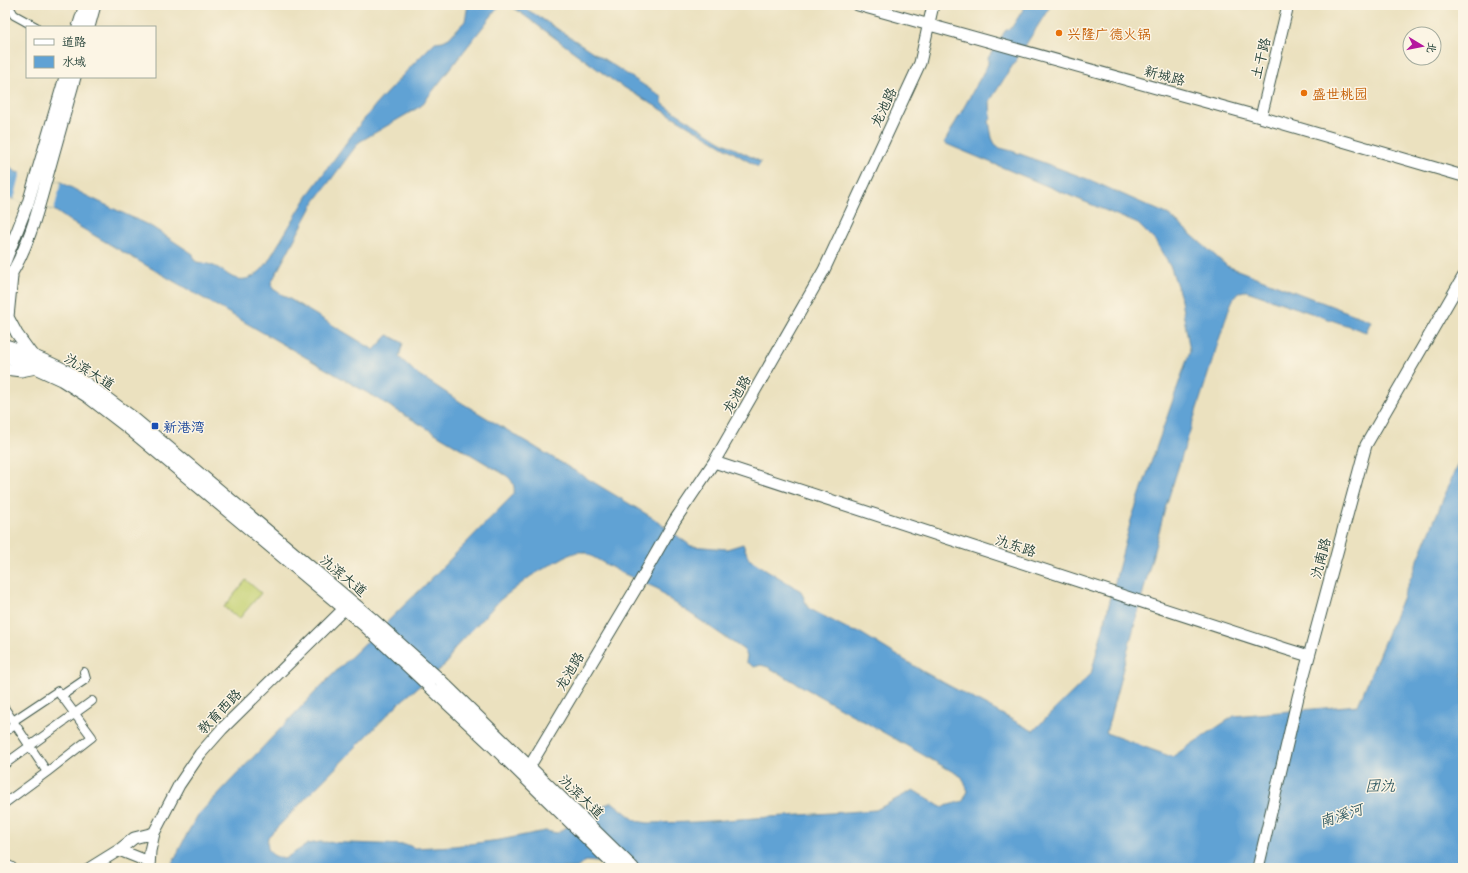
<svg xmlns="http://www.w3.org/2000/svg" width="1468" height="873" viewBox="0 0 1468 873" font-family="'Patrick Hand','LXGW WenKai TC',sans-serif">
	<rect width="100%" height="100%" fill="#fcf5e5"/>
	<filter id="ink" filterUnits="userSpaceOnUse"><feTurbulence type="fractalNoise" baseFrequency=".025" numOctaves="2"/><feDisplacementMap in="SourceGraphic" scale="8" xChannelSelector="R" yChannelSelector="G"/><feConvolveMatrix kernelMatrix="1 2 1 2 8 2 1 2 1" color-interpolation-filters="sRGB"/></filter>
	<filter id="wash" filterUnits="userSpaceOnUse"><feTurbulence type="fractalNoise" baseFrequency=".012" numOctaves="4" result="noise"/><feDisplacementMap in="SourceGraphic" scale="16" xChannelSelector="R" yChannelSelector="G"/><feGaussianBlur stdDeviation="0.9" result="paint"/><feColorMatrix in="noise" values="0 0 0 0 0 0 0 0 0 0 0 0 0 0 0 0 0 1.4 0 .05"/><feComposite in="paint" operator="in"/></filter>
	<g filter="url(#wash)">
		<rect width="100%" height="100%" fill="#ebe1bf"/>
		<path fill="#c5d173" stroke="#728754" d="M246,580L261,593L239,619L224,607Z"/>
		<path fill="#60a2d4" stroke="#407084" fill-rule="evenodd" d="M468,5H500L421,106L359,142L315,201L271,283L273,289L374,350L388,335L403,343L399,357L416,373L462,403L653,518L691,546L727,549L743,544L749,559L801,591L808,608L852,631L859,632L924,672L1033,731L1091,674L1131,520L1190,351L1180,295L1171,268L1156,242L1138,224L944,143L988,64V58L1005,31L1012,27L1026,5H1051L990,101L991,119L989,121L992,138L995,144L1000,148L1012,151L1090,180L1169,215L1227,266L1371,321L1366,332L1247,291C1232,290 1230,309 1225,321L1165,509L1106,733L1172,757L1234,716L1358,705L1463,451V868H821L810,865L771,868H668L585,861L577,868H170L188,832L198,815L325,682L423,587L514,494C515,486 513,481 507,476L371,395L71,222L54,210L5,197V162L16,172L61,182L85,195L152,227L193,254L194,260L197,262C203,263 210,264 216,267C221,269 226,274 232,277C247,284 259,274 267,263L310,192L357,128L377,103L416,61L435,42L443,41L449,38L465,21ZM577,552H584L620,572L658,589L663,595L744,650L747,656L746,662L754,667L761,665L768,667L962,777L968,791L963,801L941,807L913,790L876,810L695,822L648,823L636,821L612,802L598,808L557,833L545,831L500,840L454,846L414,848L408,845L320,842L308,844L284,859C270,855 266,852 268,837L399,703L447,663L454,649L500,600L531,576L566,556Z
			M510,5H519L536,15L662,97V102L664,105L720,141L761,162L758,167L615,82Z"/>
		<path fill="#ebe1bf" d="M21,172L61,182L54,210L14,200Z"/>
	</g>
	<g filter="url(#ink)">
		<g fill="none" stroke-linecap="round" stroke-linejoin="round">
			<defs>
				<path id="street" d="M8,5L14,15L36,27
					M61,696L86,679L84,672
					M5,709L47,772L5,803
					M13,721L58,691L92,737L47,772
					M5,732L15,725
					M5,764L92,701"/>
				<path id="secondary" d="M858,5L1253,115L1463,176
					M78,27L85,5
					M89,27L95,5
					M1261,117L1288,5
					M5,262L28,203L65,77
					M12,276L8,317L17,334L33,356
					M5,284C27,252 37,214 47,177C56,144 66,110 75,77
					M5,369L21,371L36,368
					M714,462L1286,649L1309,656
					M525,774L635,590L675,520L714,462L824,270L920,63L933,5
					M119,850L134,838L154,833
					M5,865L11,868
					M90,868L119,850L149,862
					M149,868L150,851L154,833L179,785L200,754L222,729L351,602
					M1258,868L1298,697L1366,445L1463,277"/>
				<path id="primary" d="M5,345C26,353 48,361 68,372C90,385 111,402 132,417L372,619L439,679L633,868
					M5,356L36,368L62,380L87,396L126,426L265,542L364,625L496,749L617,868"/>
			</defs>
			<use href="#street" stroke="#3e5649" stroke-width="10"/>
			<use href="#secondary" stroke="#3e5649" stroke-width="13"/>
			<use href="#primary" stroke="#3e5649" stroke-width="14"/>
			<use href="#street" stroke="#fff" stroke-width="8"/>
			<use href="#secondary" stroke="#fff" stroke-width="11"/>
			<use href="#primary" stroke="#fff" stroke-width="12"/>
		</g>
	</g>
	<g fill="#e8710a" stroke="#fcf5e5" stroke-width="1.5">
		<circle cx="1059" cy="33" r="4"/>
		<circle cx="1304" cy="93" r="4"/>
	</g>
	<rect fill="#1a4fb4" stroke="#fcf5e5" stroke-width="1.5" x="151" y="422" width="8" height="8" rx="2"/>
	<g text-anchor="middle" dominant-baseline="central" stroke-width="3" stroke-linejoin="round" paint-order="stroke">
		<g font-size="14" fill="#c56008" stroke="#fcf5e5" text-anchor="start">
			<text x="1067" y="33">兴隆广德火锅</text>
			<text x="1312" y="93">盛世桃园</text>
		</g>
		<g font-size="14" fill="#1f3d34" stroke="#fcf5e5">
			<text transform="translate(1260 58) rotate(-76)">土干路</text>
			<text transform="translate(1165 75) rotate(15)">新城路</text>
			<text transform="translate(883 107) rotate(-65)">龙池路</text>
			<text transform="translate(90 371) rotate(32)">氿滨大道</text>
			<text transform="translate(736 394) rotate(-60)">龙池路</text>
			<text transform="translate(1016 545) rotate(18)">氿东路</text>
			<text transform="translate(1320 558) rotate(-75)">氿南路</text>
			<text transform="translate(344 575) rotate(40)">氿滨大道</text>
			<text transform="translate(569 671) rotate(-59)">龙池路</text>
			<text transform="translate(219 711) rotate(-46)">教育西路</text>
			<text transform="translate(582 796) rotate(44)">氿滨大道</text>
		</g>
		<g font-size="14" fill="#164399" stroke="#fcf5e5" text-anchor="start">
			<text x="163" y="426">新港湾</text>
		</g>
		<g font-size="15" font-style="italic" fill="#325b64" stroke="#fcf5e5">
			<text x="1380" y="785">团氿</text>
			<text transform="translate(1341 815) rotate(-18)">南溪河</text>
		</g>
	</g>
	<rect width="1468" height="873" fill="none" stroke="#fcf5e5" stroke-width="20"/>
	<rect x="26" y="26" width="130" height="52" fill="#fcf5e5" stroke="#a4ab9e"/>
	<rect x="34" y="39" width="20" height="6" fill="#ffffff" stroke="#a4ab9e"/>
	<text x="62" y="46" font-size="12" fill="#1f3d34">道路</text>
	<rect x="34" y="56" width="20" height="12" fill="#60a2d4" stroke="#a4ab9e"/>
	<text x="62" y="66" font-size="12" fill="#1f3d34">水域</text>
	<g transform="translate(1422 46) rotate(100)"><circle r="19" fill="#fcf5e5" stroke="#a4ab9e"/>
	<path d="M0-3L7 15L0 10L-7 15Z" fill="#b5179e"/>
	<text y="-6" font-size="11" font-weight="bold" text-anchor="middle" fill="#1f3d34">北</text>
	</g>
</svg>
